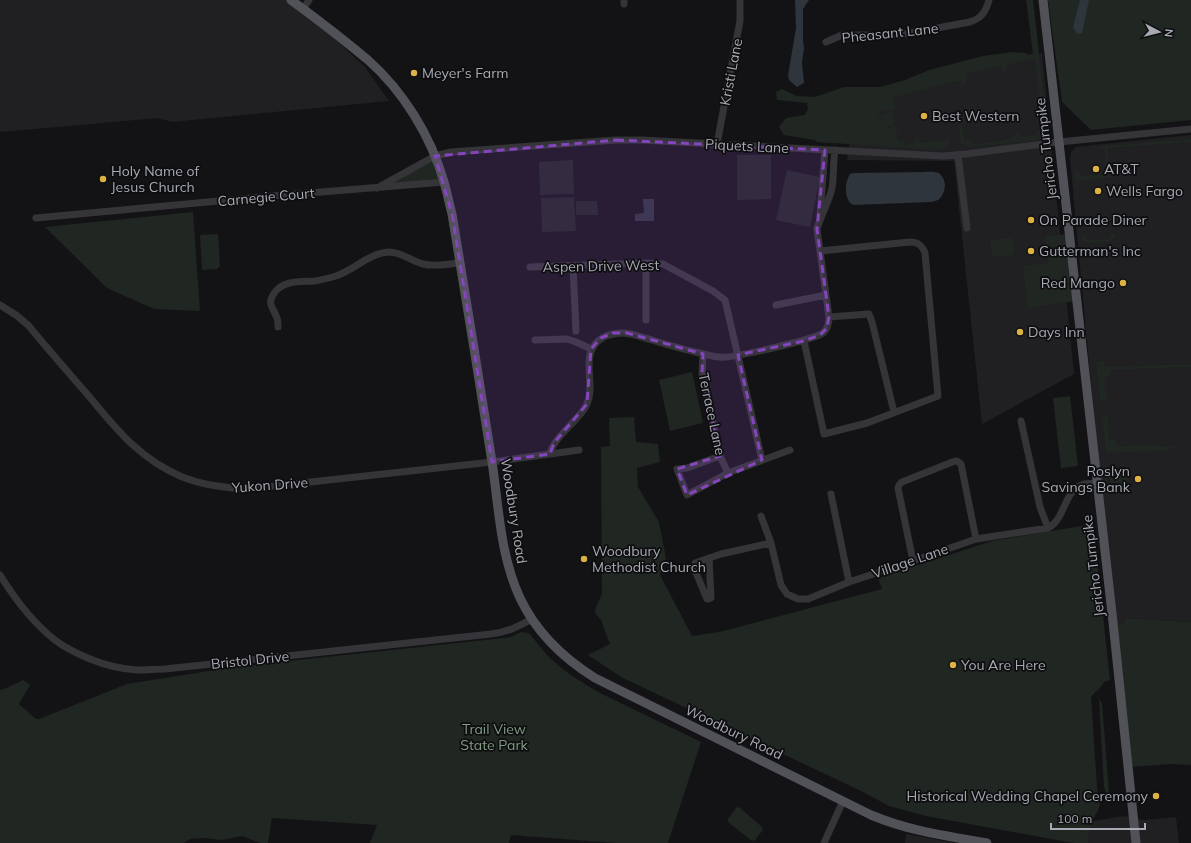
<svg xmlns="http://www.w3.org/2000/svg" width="1191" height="843" viewBox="0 0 1191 843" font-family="Mulish,sans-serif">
	<rect width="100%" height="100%" fill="#131315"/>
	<path fill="#201f22" d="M0,0H289L319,24L365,67L389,101L172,122L158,118L0,132Z
		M1042,53L1074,374L982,424L954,161L847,160L857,99Z
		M1191,135V622L1125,618V624H1118L1113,619L1070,159L1071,152L1076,147Z
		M1124,816L1144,820L1176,817L1179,843H1088L1092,821Z
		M906,834L955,843H905Z"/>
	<path fill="#202621" d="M1026,0H1033L1039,52L1047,131L1045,136L1038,138V140L984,146H965L961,143L959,127L963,119H965L966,122L962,123L964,141H969L972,144C985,143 1011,143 1019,132H1020L1021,137L1038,134V130L1040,132H1041V128L1043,127L1035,58L1006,65V71H1002L1001,66L966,74L967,80L964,85H961V81L953,82L894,97V110H884L878,114L880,116L884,113L894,112L895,125L885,127L887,129L896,126L898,141L905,140L906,145L915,143V139H918L919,143L947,140V136H948V144L947,147L939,150L816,142L817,141L814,140L784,135L779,127L786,118L805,115L808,109L807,103L777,100L776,92L782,89L797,96L815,97L844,87H880L905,80L929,70L983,56L1012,52L1026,53L1027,55L1033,54Z
		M1048,0H1191V120L1091,130L1062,102Z
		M1191,139V142L1108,148L1109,176H1114L1115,177L1080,181L1077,185L1082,235H1086L1087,240L1110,239L1111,233L1115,234L1116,237L1108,242L1083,243L1075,177V172L1079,171L1080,176L1105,174L1104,162L1106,161L1105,149H1100L1099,147L1171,140L1178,141Z
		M737,155H771V199L737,200Z
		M435,157L444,182L380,187Z
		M573,160L574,194L540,195L539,162Z
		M787,170L820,177L810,227L776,220Z
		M574,197L576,231L542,232L541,198Z
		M576,201H597L598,215H576Z
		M193,212L200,311L154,309L107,288L45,227Z
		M218,234L220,266L217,269L202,270L200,235Z
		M1070,234L1077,301L1027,308L1023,266L1048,263L1045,236Z
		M1013,238L1014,255L992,257L990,240Z
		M1104,361L1105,367L1191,364V367L1111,370L1110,376L1105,377L1107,401H1103L1100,400L1096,362Z
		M692,372L703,423L670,431L659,380Z
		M1070,396L1078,466L1061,468L1053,398Z
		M1104,415H1108L1109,440H1116L1117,446L1159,445V447L1179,446L1164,451L1106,453L1102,417Z
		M634,417L636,442L658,444L660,462L637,468L638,487L659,522L666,558L660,575L692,636L719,632L882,589L878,578L992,541L1093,524L1110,680L1104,682C1101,689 1094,691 1091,698L1097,787L1100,804L1098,810L1092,821L1088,843H1073L926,816L889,806L861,791L621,677L588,655L610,644L601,620L595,613C595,606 600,600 602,593L601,447L610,446L609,418Z
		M1109,470H1114L1127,473V487L1111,486Z
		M1125,618L1191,622V765L1171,764L1129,767L1118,624H1125Z
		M521,632L529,633C535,640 541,648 547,655C563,671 581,682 600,693L701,742L668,843H616L511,835L509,843H370L377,825L272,818L268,843H260L242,836L221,840L205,838L190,839L184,843H0V689L2,690L23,680L30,685L19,704L36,719H39L127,684L234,667L504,638L511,637Z
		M1099,699L1102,703L1109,792V794L1106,795L1104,786Z
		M739,807L762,827L763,830L755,840L752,841L728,822V819L736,808Z"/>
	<path fill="#2e353c" d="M795,0H809L803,9V41L804,48L802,62L804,83L797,87L789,80L788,75L796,28Z
		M1080,0H1089L1082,33L1077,34L1073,27Z
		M924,172C929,172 936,171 940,174C947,180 946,192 940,198C938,201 935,201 931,202L854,205L850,203C844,195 845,182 850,174L854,173Z
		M643,199H654V221H635V214L644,213Z"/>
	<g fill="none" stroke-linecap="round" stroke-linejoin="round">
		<path stroke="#353539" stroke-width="7" d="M624,0V4
			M303,9L309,0
			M826,42L842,35H899L970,22C982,18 986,11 989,0
			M717,144L740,21V0
			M958,155L967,228
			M377,188L435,156L451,152L616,140H641L943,156L966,154L1059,142L1191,129
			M820,215L825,150
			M36,218L272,196L444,182
			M646,263V320
			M573,266L576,331
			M530,267L646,263L663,264L713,291L725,300L762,460
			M0,305L16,315L28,325C47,348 67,371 87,394C116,428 137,457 180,476C201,485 224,488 248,489L492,462L550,454C552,439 578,421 586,406C598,384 577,354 602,338C609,334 617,333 625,333C634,334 643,338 652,340C667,345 683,349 699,353C706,354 713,357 720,357C730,359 816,339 823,333C828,329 829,324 829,317L817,229C821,215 829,202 832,188C834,176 833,163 835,150
			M776,305L826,295
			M829,317L869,314L872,322L894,412
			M278,327C278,324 278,320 277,318C273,307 266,304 275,292C284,280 301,282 315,281C321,280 329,278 336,276C354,270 369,253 389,252C402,252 411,261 423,264C435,267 448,264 460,263
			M535,340L567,339L576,342L591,349
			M804,341L824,434L867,423L938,396L925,253C922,245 918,242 910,242L820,251
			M703,354L702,374L720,456L728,473
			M1021,421L1040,507L1048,528
			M550,454L579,450
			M720,456L687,468L677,469L687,495L728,473L790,450
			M831,494L849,582
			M761,516L771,543L781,585L787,594L798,599H808L849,582L913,561L976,539L1048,528C1066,519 1063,490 1084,484C1088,483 1093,484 1097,483
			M709,558L711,598L707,599L694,568L695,563L721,554L771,543
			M913,561L898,488L899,485L902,482L955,461H957L961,464L976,539
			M0,575C15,599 33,623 55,640C65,648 78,654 90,659C105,665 121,669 137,670C146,670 156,669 165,669L491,634C508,632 517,627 532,619
			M824,843L843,801"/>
		<path stroke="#515258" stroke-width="9" d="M291,0C317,19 343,39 368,60C403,91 431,136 444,182C447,192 449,203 452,214C466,297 479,379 492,462C499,508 500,555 520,598C536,632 563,658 595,678L871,815C909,831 946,836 987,843
			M1043,0L1113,622L1136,843"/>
	</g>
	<path fill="#8445bd" fill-opacity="0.2" stroke="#8445bd" stroke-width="3" stroke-dasharray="8 5" stroke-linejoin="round" d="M616,140L825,150L817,229L829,317L827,328L820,335L804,341L738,355L762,460L687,495L677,469L720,456L702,374L703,354L627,333H613L601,338L591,349L587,404L554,443L550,454L492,462L452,214L435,156Z"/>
	<g fill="#dcb244" stroke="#0e0e10" stroke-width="1.5">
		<circle cx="414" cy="73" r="4"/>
		<circle cx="924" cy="116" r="4"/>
		<circle cx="1096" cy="169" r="4"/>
		<circle cx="103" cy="179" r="4"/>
		<circle cx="1098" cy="191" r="4"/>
		<circle cx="1031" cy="220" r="4"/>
		<circle cx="1031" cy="251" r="4"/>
		<circle cx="1123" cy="283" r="4"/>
		<circle cx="1020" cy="332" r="4"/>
		<circle cx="1138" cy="479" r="4"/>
		<circle cx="584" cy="559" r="4"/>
		<circle cx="953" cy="665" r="4"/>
		<circle cx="1156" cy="796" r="4"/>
	</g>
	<g text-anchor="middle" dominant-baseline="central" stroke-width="3.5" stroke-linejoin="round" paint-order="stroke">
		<g font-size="14" fill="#a7aab3" stroke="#0e0e10">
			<text transform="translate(890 33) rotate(-6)">Pheasant Lane</text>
			<text transform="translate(731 72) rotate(-79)">Kristi Lane</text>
			<text transform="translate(747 146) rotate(3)">Piquets Lane</text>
			<text transform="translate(1046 149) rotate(-97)">Jericho Turnpike</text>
			<text transform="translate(266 197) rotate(-5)">Carnegie Court</text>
			<text transform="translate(601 266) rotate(-1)">Aspen Drive West</text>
			<text transform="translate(712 414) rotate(78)">Terrace Lane</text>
			<text transform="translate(270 485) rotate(-4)">Yukon Drive</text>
			<text transform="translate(514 511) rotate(81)">Woodbury Road</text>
			<text transform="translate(910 561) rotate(-19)">Village Lane</text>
			<text transform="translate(1093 566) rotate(-97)">Jericho Turnpike</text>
			<text transform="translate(250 660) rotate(-6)">Bristol Drive</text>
			<text transform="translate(734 732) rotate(26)">Woodbury Road</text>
		</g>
		<g font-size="14" fill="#a7aab3" stroke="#0e0e10" text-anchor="start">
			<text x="422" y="73">Meyer's Farm</text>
			<text x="932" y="116">Best Western</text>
			<text x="1104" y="169">AT&amp;T</text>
			<text x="111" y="171">Holy Name of<tspan x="111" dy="16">Jesus Church</tspan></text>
			<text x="1106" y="191">Wells Fargo</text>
			<text x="1039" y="220">On Parade Diner</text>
			<text x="1039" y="251">Gutterman's Inc</text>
			<text x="1115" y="283" text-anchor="end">Red Mango</text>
			<text x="1028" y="332">Days Inn</text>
			<text x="1130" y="471" text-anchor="end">Roslyn<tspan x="1130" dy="16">Savings Bank</tspan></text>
			<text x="592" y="551">Woodbury<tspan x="592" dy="16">Methodist Church</tspan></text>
			<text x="961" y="665">You Are Here</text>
			<text x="1148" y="796" text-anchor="end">Historical Wedding Chapel Ceremony</text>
		</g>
		<g font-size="14" fill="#809c83" stroke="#0e0e10">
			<text x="494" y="729">Trail View<tspan x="494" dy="16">State Park</tspan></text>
		</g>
	</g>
	<g transform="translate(1159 32) rotate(97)" stroke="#0e0e10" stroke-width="3" paint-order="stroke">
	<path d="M0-3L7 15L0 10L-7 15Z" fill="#a7aab3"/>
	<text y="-6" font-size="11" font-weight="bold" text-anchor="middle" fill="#a7aab3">N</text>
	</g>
	<path d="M1051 823v6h94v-6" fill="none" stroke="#a7aab3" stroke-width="2"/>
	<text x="1057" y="823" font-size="12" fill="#a7aab3" stroke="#0e0e10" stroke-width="3" paint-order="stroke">100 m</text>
</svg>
